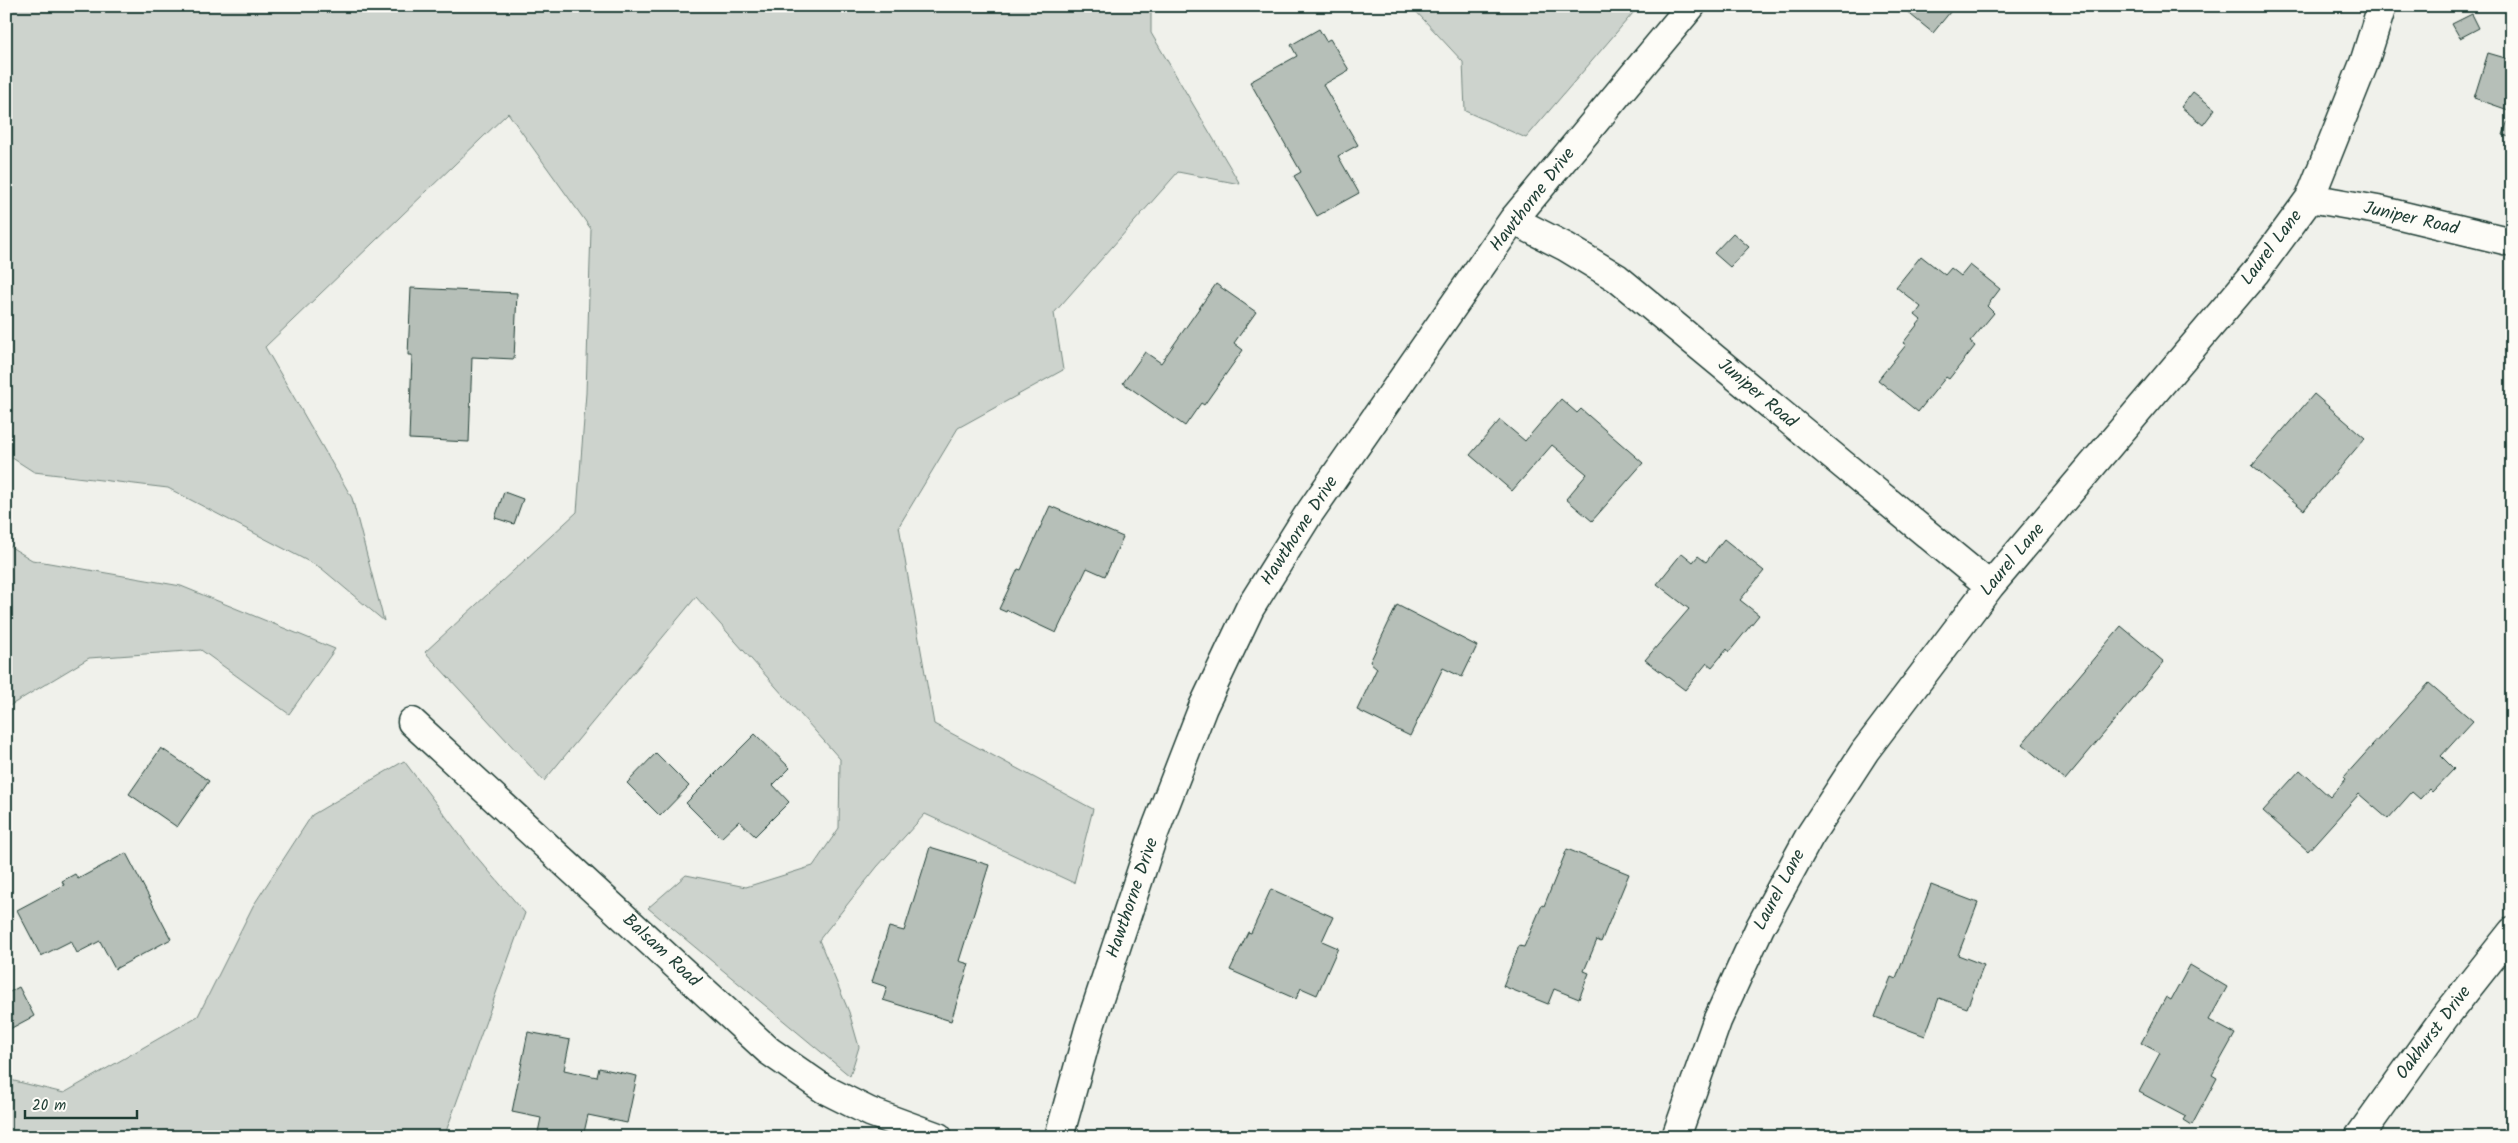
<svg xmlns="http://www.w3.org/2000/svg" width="2518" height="1143" viewBox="0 0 2518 1143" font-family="Kalam,sans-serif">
	<rect width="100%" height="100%" fill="#f0f1eb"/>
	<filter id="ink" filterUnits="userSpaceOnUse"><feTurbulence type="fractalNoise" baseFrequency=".02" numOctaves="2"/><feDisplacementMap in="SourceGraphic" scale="10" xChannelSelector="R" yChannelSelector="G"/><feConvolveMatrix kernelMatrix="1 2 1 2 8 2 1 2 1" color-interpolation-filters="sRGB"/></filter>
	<g filter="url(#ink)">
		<path fill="#cdd3cd" stroke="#768880" d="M9,6H1151V33L1240,184L1178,172L1054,313L1063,370L958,428L899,526L934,724L1093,809L1074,883L925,814L877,867L819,940L849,1012L859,1047L850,1076L648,908L686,875L746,887L813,866L839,828L840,759L696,597L544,781L425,652L577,512L586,393L591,229L508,113L265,347L352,498L384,621L321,568L168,488L34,472L6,454V13Z
			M1411,6H1639L1526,138L1465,111L1463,62Z
			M6,544L32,560L181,586L335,649L289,714L201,650L89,658L6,708Z
			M404,761L475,855L525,913L444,1137H6V1079L64,1093L198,1016L253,906L312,815Z"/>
		<path fill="#b6bfb8" stroke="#1f3d34" d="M1335,6H1348L1338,11Z
			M1900,6H1955L1933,33Z
			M2472,14L2479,28L2460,38L2452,24Z
			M1319,29L1326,41L1330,39L1349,70L1323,85L1358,145L1338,156L1359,193L1317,216L1294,176L1301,172L1250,82L1297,56L1291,45Z
			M2488,53L2512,60V138L2503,135L2511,111L2474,98Z
			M2193,92L2215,109L2203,125L2181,107Z
			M1733,233L1749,247L1730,267L1714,253Z
			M1921,256L1945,275L1951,268L1961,276L1970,265L2000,289L1987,306L1994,313L1970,342L1975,346L1949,379L1946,377L1918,412L1878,380L1906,345L1903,343L1921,320L1915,315L1921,307L1896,287Z
			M1216,284L1256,312L1234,343L1243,350L1204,405L1201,403L1185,426L1123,383L1145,352L1161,363Z
			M411,288L517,293L514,359L472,357L469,442L409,439L412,355H408Z
			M2314,394L2365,438L2304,510L2252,466Z
			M1561,399L1577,413L1581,409L1643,463L1592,521L1566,499L1587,474L1552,445L1512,491L1470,455L1500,420L1525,441Z
			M504,492L523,499L514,524L495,518Z
			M1050,506L1123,537L1105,576L1087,568L1056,633L1007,610L1006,612L999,609L1018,569L1021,570Z
			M1724,539L1764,571L1740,600L1759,615L1729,652L1727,649L1712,667L1707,663L1685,690L1645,660L1689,609L1657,584L1682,553L1693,562L1698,556L1706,562Z
			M1397,605L1477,646L1462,677L1443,668L1410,736L1357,710L1377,668L1370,662Z
			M2121,626L2164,662L2065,780L2022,744Z
			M2429,683L2473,721L2441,756L2454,769L2432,792L2429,789L2420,799L2412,792L2388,819L2359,794L2308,851L2263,811L2300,770L2330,797L2346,779L2344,777Z
			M755,734L790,768L773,785L789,802L755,836L739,821L721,838L686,803Z
			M161,748L209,781L177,827L129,794Z
			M656,753L689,786L660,816L627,783Z
			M930,847L989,865L959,961L969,964L951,1021L883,1000L887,987L872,982L889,927L904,931Z
			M1567,849L1629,874L1601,942L1597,940L1584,971L1589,973L1579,999L1554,989L1548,1004L1503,986L1519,946L1524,947L1542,905L1544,906Z
			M126,853L171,939L115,969L100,941L77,953L71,941L41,956L17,910L64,885L62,881L75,874L78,879Z
			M1931,885L1978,903L1958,955L1984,965L1967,1008L1939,998L1925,1036L1875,1017L1891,977L1896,979Z
			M1271,889L1333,917L1322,941L1338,948L1317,995L1301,988L1296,999L1230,970L1248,932L1251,933Z
			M2190,965L2227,987L2209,1020L2235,1034L2212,1075L2217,1078L2192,1125L2184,1120L2186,1117L2139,1092L2160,1053L2141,1043L2166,997L2171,1000Z
			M19,987L34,1016L6,1031V994Z
			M528,1032L570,1040L564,1070L597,1077L599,1068L637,1076L627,1123L588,1115L583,1137H537L541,1118L512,1112Z"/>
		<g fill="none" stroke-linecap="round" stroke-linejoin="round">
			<defs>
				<path id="minor" d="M2310,198L2383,211L2512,242
					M1513,220L1566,247L1617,278L1990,586
					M412,722L769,1051L824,1089L870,1112L938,1137
					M1059,1137L1089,1029L1153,836L1203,707L1250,608L1308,515L1513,220L1691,6
					M1676,1137L1717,1021L1760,927L1809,837L1865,751L1990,586L2255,273L2310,198L2364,63L2382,6
					M2359,1137L2444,1018L2512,932"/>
			</defs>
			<use href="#minor" stroke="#1f3d34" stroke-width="31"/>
			<use href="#minor" stroke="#fdfcf7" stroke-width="28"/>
		</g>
	</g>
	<g text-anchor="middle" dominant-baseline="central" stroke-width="4.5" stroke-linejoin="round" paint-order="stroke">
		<g font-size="18" fill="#1f3d34" stroke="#fdfcf7">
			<text transform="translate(1533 200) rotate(-52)">Hawthorne Drive</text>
			<text transform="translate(2411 219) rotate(13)">Juniper Road</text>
			<text transform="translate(2272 248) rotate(-53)">Laurel Lane</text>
			<text transform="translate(1757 394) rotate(40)">Juniper Road</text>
			<text transform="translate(1300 531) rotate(-57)">Hawthorne Drive</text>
			<text transform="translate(2013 560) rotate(-50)">Laurel Lane</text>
			<text transform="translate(1780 890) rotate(-62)">Laurel Lane</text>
			<text transform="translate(1133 898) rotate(-71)">Hawthorne Drive</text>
			<text transform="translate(661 951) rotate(43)">Balsam Road</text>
			<text transform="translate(2434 1033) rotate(-53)">Oakhurst Drive</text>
		</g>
	</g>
	<rect width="2518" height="1143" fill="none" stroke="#fdfcf7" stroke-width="25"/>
	<rect x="12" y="12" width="2493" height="1118" fill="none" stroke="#1f3d34" stroke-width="2" filter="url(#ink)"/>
	<path d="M25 1110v8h112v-8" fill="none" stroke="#1f3d34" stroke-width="2.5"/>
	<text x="32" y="1110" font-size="15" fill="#1f3d34" stroke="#fdfcf7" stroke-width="4" paint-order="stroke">20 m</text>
</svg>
